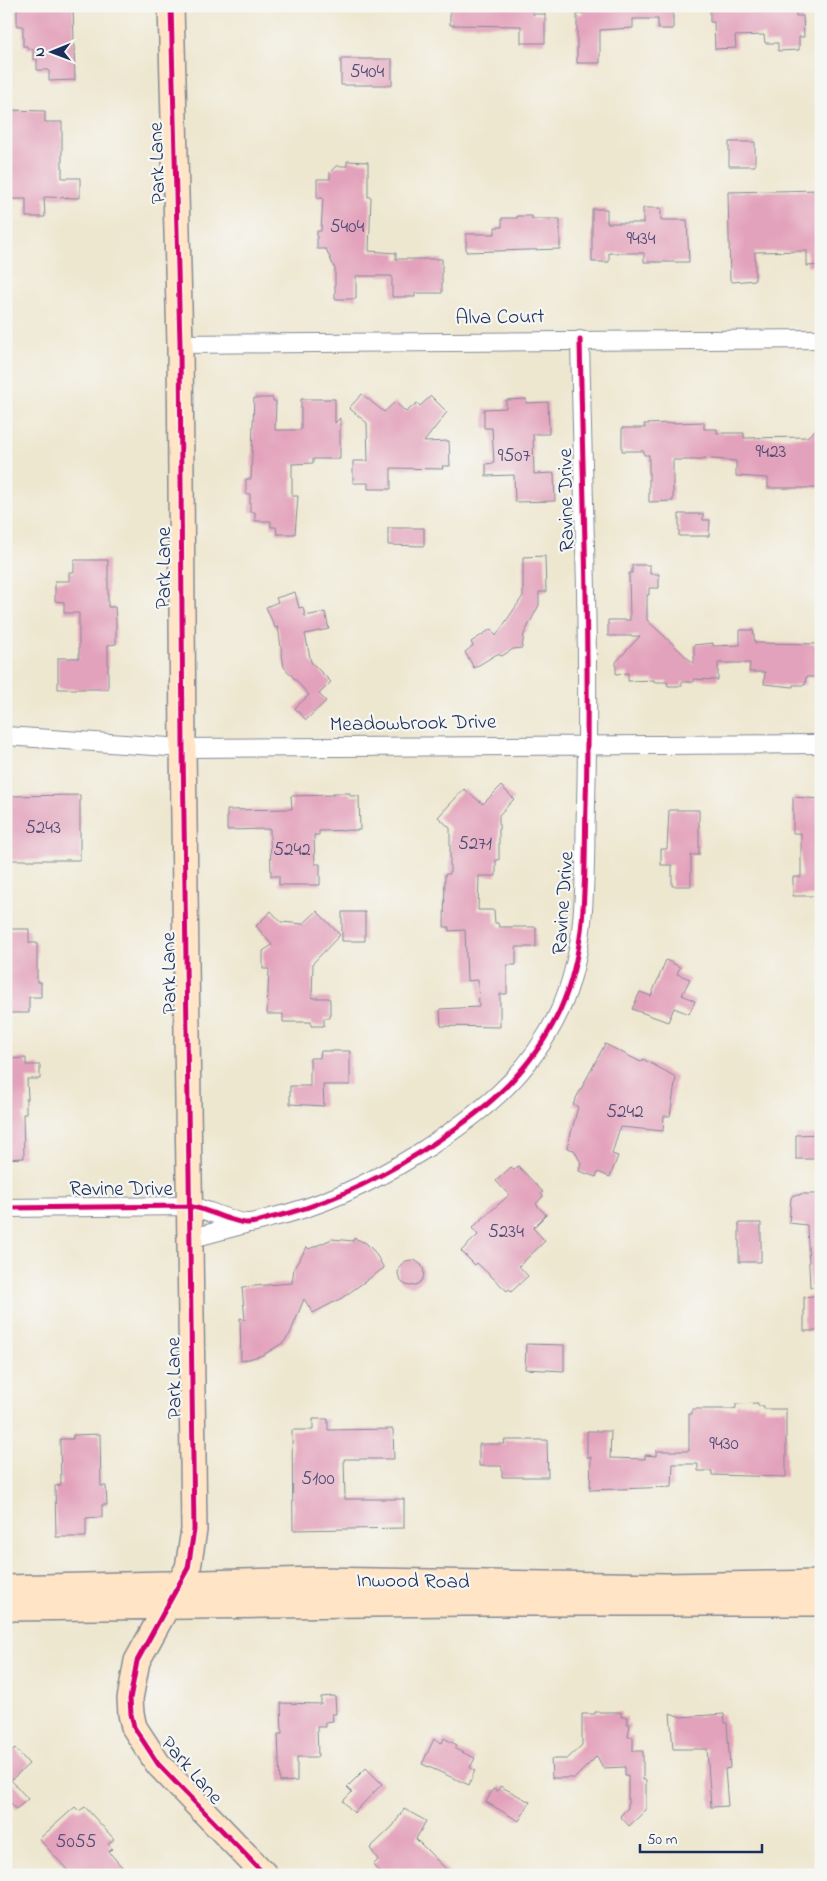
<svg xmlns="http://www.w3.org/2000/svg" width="827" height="1881" viewBox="0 0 827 1881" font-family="'Indie Flower',sans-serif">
	<rect width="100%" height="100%" fill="#f6f6f2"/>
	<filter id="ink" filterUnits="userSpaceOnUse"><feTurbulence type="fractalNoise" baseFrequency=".02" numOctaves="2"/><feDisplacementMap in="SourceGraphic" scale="10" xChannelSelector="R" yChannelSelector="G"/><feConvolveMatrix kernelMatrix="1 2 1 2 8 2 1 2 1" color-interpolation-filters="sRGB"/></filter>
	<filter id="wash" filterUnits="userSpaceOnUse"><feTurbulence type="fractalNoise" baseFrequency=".0096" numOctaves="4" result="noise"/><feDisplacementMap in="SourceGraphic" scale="20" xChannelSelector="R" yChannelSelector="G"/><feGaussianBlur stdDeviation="1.12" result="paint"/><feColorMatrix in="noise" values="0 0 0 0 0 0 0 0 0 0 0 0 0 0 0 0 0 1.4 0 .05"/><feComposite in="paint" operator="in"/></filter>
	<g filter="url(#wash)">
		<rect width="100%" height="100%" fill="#eee7d0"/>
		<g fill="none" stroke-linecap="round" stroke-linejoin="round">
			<path stroke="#62b2dd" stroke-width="5" d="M6,1862L13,1875"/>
		</g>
		<g id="blocks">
			<path fill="#e3a2bb" d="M17,6H73L75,80L49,81V70H37V59H33V49H27V46H23V26H17Z
				M450,6H533V14H545V43H521V26L450,25Z
				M583,6H673V29H658V19H633V28L600,30V63H577V14H583Z
				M710,6H741V8L796,6V16H803L804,37H799V50L778,51V43H765L764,35L735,36L736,48L715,49L714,22H710Z
				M341,59H392V85H341Z
				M6,110L45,111V122H62V178H80V198L44,197L45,217H26V199H6Z
				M729,142H755V166H729Z
				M347,161L368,162V197H371L369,251L396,253V259H442V293H415V297H392V276H356V299H335V269L326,249H317V231H321L323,198H317V179H330V172L336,166H347Z
				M821,190V265L807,266V251L755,252V280L733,282L730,280L728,192Z
				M643,208H661V220H687L689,262H644V253H609V262H592V209H607V223H643Z
				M517,216H532V219H560V249L466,252V234H495V227H502V218H517Z
				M362,394L384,412L395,402L406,412L417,403L420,406L431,396L447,412L424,442L449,441L450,466H442L443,469L391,468V489H368V483H353V461H368L367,423L349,408Z
				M254,398H273V401H276L275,430H301V399H335V423L340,418V459H313V463L292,464V496H298L295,534H277L276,527H271V521H255V512H250V494H246V479H251Z
				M526,399V403L548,402L549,434H533L534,474L554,473L555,501L515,502L514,475L486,476V464L494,463L492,428H484V409L506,408V400Z
				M704,422V429H717V433H744V438L807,437L821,425V488H768V478L736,476V461L703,458V460H673V501L649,502V455H644V451H622V428H645L644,424Z
				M679,514H703V520H710L709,536H679Z
				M388,528H424V546L388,545Z
				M545,556L546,592H539V605L524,634L522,648L513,649L502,656L497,654L474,668L465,652L473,646L471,642L491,629L496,636L523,596V557Z
				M74,560H108V607H115L116,621V644L108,645V689H58V658H79V613H64V602L55,601V581H69V572H74Z
				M632,565H650V574H659V588H649V595H647V620L694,664V645L713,643V646L740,645V630H753L755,643L821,644V671H817V677H806L805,685H793V687L764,684L765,672H749L750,663H718V680L694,679V682H682V686H668L667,682H654V680L628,681V673L616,674V662L640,636H608V620H630L629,573H632Z
				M295,592L299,608L303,607L305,616L325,612L329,629L305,634L311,662L331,682L319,694L326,701L306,720L295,708L309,695L284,667L278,627L275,628L266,607L278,602L276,598Z
				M501,786L514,799L499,815V860H496V876H479L478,910H494L495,923H498L499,927H536V947H516V965H507V994H500V1027L441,1026L440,1009L479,1007L478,980L467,981L465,930L449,931V927H444L445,874H450V828L438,817L464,789L483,804Z
				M333,793H350V796H359L360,830L319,831V835H314L315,864H320V885H279V876H271L270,829L227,830V810L292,809L291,796L333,795Z
				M80,795V860H6V796Z
				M793,797L821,799V896H793V877H801V833H793Z
				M669,810H699V855H691V886H672V865H661V849H667Z
				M271,911L281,922L303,924L317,911L340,935L313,963L312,998H329L330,1001V1018H324V1026H311V1022H283V1014H267L269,969H263V951L272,945L256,926Z
				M342,912H365V941H342Z
				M6,929H29V943H37V982H41V997H29V1013H6Z
				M666,960L680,967L677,974L690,979L682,995L695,1001L689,1014L674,1008L668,1022L632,1009L640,992L651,996Z
				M605,1044L641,1062L643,1059L676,1077L670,1116H664L663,1131L620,1127L612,1154L618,1156L610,1177L598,1172L596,1177L579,1171L581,1163L574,1150L567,1148L578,1107L573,1104Z
				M321,1051H350V1085H323L324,1106L290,1104V1086H310V1058H320Z
				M26,1058V1065H40V1079H27L28,1099H26V1114H23L24,1158L6,1159V1059Z
				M821,1134V1159H796V1135Z
				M518,1166L543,1192L541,1193L543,1196L536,1204L546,1215L533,1228L545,1241L519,1266L528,1276L511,1292L509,1289L507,1291L477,1263L475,1265L461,1251L478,1235L472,1228L509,1195L496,1181L511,1167L514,1170Z
				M800,1194H817V1211L821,1214V1287H810L807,1225L789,1223L791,1198L793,1195H800Z
				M739,1223H761V1262H739Z
				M354,1238L366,1243L374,1251L384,1268L342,1298L313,1313L304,1299L290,1334L283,1343L263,1355L241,1361L240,1318L245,1320L242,1287L292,1283L294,1268L307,1247L309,1249L332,1239L353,1241Z
				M398 1273a13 13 0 1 1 26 0a13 13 0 1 1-26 0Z
				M821,1295V1331H804V1297Z
				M526,1344L564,1345V1371L525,1369Z
				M758,1403V1406H764V1409H786V1477L712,1475V1471H698V1464H673L672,1487L590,1490L591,1457H587V1431H611L610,1458L645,1459V1455L656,1456V1451H689V1414H692V1409H732L736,1408V1404Z
				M313,1419H328V1430L393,1429L394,1459H344L345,1499H404V1528L293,1530L292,1430H313Z
				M100,1434L101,1486H106L107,1505H102V1517L86,1518V1537H56L55,1486L61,1485L60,1439H73V1435Z
				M504,1440H547L548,1477H502V1466H479V1444H505Z
				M335,1696L336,1714H332L333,1721L325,1722V1727H317L318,1757H297V1781L280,1782L278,1734H282L281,1703L321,1704V1697Z
				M595,1712H621V1717H627V1724H630L628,1737H633V1751H643V1780H646V1810L629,1826L620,1816L628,1808V1775H625V1767L603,1768L597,1756L575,1778H552L551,1759H567L582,1745V1714H595Z
				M670,1713L681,1717L724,1714L725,1723H727L730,1768L725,1769L728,1806L711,1807L707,1749H673Z
				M444,1738L457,1745L455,1749L475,1758L470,1768L475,1770L469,1785L422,1764L434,1739L442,1743Z
				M15,1748L29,1764L11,1780L28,1799L16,1809L6,1797V1756Z
				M366,1768L382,1784L354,1813L343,1801L352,1792L347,1787Z
				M500,1786L530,1802L519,1821L486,1802L493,1789L498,1791Z
				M75,1807L79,1811L85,1807L114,1839L108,1844L112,1849L109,1852L129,1875H72L39,1839Z
				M404,1809L426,1821L416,1839L452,1875H382L373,1865L378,1860L370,1848L393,1826Z"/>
		</g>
	</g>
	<g filter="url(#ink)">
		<use href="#blocks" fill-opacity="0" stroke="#848b97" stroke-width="1"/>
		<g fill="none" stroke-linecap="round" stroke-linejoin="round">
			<defs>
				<path id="street" d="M180,344L821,339
					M6,736L183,748L821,744
					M6,1208L188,1206C206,1208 234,1224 248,1223C255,1223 263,1220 270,1218C323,1206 373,1182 419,1153C479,1115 529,1077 560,1010C589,945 584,874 586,804C590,649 583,494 580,340
					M189,1239L245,1224"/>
				<path id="secondary" d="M171,6L180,344L183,748L194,1530L188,1568L137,1661L130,1699L131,1714L134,1727L158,1764L265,1875
					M6,1588L319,1580L666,1586L821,1583
					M6,1608L464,1603H821"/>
			</defs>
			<use href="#street" stroke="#848b97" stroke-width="20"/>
			<use href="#secondary" stroke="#848b97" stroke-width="28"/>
			<use href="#street" stroke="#fff" stroke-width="18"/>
			<use href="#secondary" stroke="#ffe4c6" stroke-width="25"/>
			<defs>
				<path id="cycleway" d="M171,6L180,344L183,748L194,1530L188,1568L137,1661L130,1699L131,1714L134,1727L158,1764L265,1875
					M6,1208L188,1206C206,1208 234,1224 248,1223C255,1223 263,1220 270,1218C323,1206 373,1182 419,1153C479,1115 529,1077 560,1010C589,945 584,874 586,804C590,649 583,494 580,340"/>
			</defs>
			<use href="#cycleway" stroke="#f6f6f2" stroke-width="8"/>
			<use href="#cycleway" stroke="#d6006c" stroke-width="5"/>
		</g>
	</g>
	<g text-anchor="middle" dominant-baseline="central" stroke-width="4.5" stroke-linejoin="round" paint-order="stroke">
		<g font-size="19" fill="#4d4c75">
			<text x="367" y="72">5404</text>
			<text x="347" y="227">5404</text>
			<text x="641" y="239">9434</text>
			<text x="771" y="452">9423</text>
			<text x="514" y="456">9507</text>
			<text x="43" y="828">5243</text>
			<text x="475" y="844">5271</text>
			<text x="292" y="850">5242</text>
			<text x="625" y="1112">5242</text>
			<text x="506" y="1232">5234</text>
			<text x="724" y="1444">9430</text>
			<text x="318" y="1479">5100</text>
			<text x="76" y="1842">5055</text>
		</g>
		<g font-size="21" fill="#1b2f5e" stroke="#f6f6f2">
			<text transform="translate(158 163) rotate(-92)">Park Lane</text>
			<text transform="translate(500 318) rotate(-1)">Alva Court</text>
			<text transform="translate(567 500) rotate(-91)">Ravine Drive</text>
			<text transform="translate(165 568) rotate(-90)">Park Lane</text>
			<text transform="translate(413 724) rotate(-1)">Meadowbrook Drive</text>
			<text transform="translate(564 903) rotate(-86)">Ravine Drive</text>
			<text transform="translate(170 973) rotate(-91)">Park Lane</text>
			<text x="121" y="1190">Ravine Drive</text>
			<text transform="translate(175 1378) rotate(-91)">Park Lane</text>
			<text transform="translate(413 1582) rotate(1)">Inwood Road</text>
			<text transform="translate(191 1771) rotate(49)">Park Lane</text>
		</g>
	</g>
	<rect width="827" height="1881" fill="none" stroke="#f6f6f2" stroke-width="25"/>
	<g transform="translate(52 52) rotate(269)" stroke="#f6f6f2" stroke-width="4" paint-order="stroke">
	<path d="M0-4L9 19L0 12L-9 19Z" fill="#1b2f5e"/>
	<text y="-8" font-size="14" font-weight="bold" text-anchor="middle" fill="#1b2f5e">N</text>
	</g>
	<path d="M640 1844v8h122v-8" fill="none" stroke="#1b2f5e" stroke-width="2.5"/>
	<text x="647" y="1844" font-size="15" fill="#1b2f5e" stroke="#f6f6f2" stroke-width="4" paint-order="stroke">50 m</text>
</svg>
